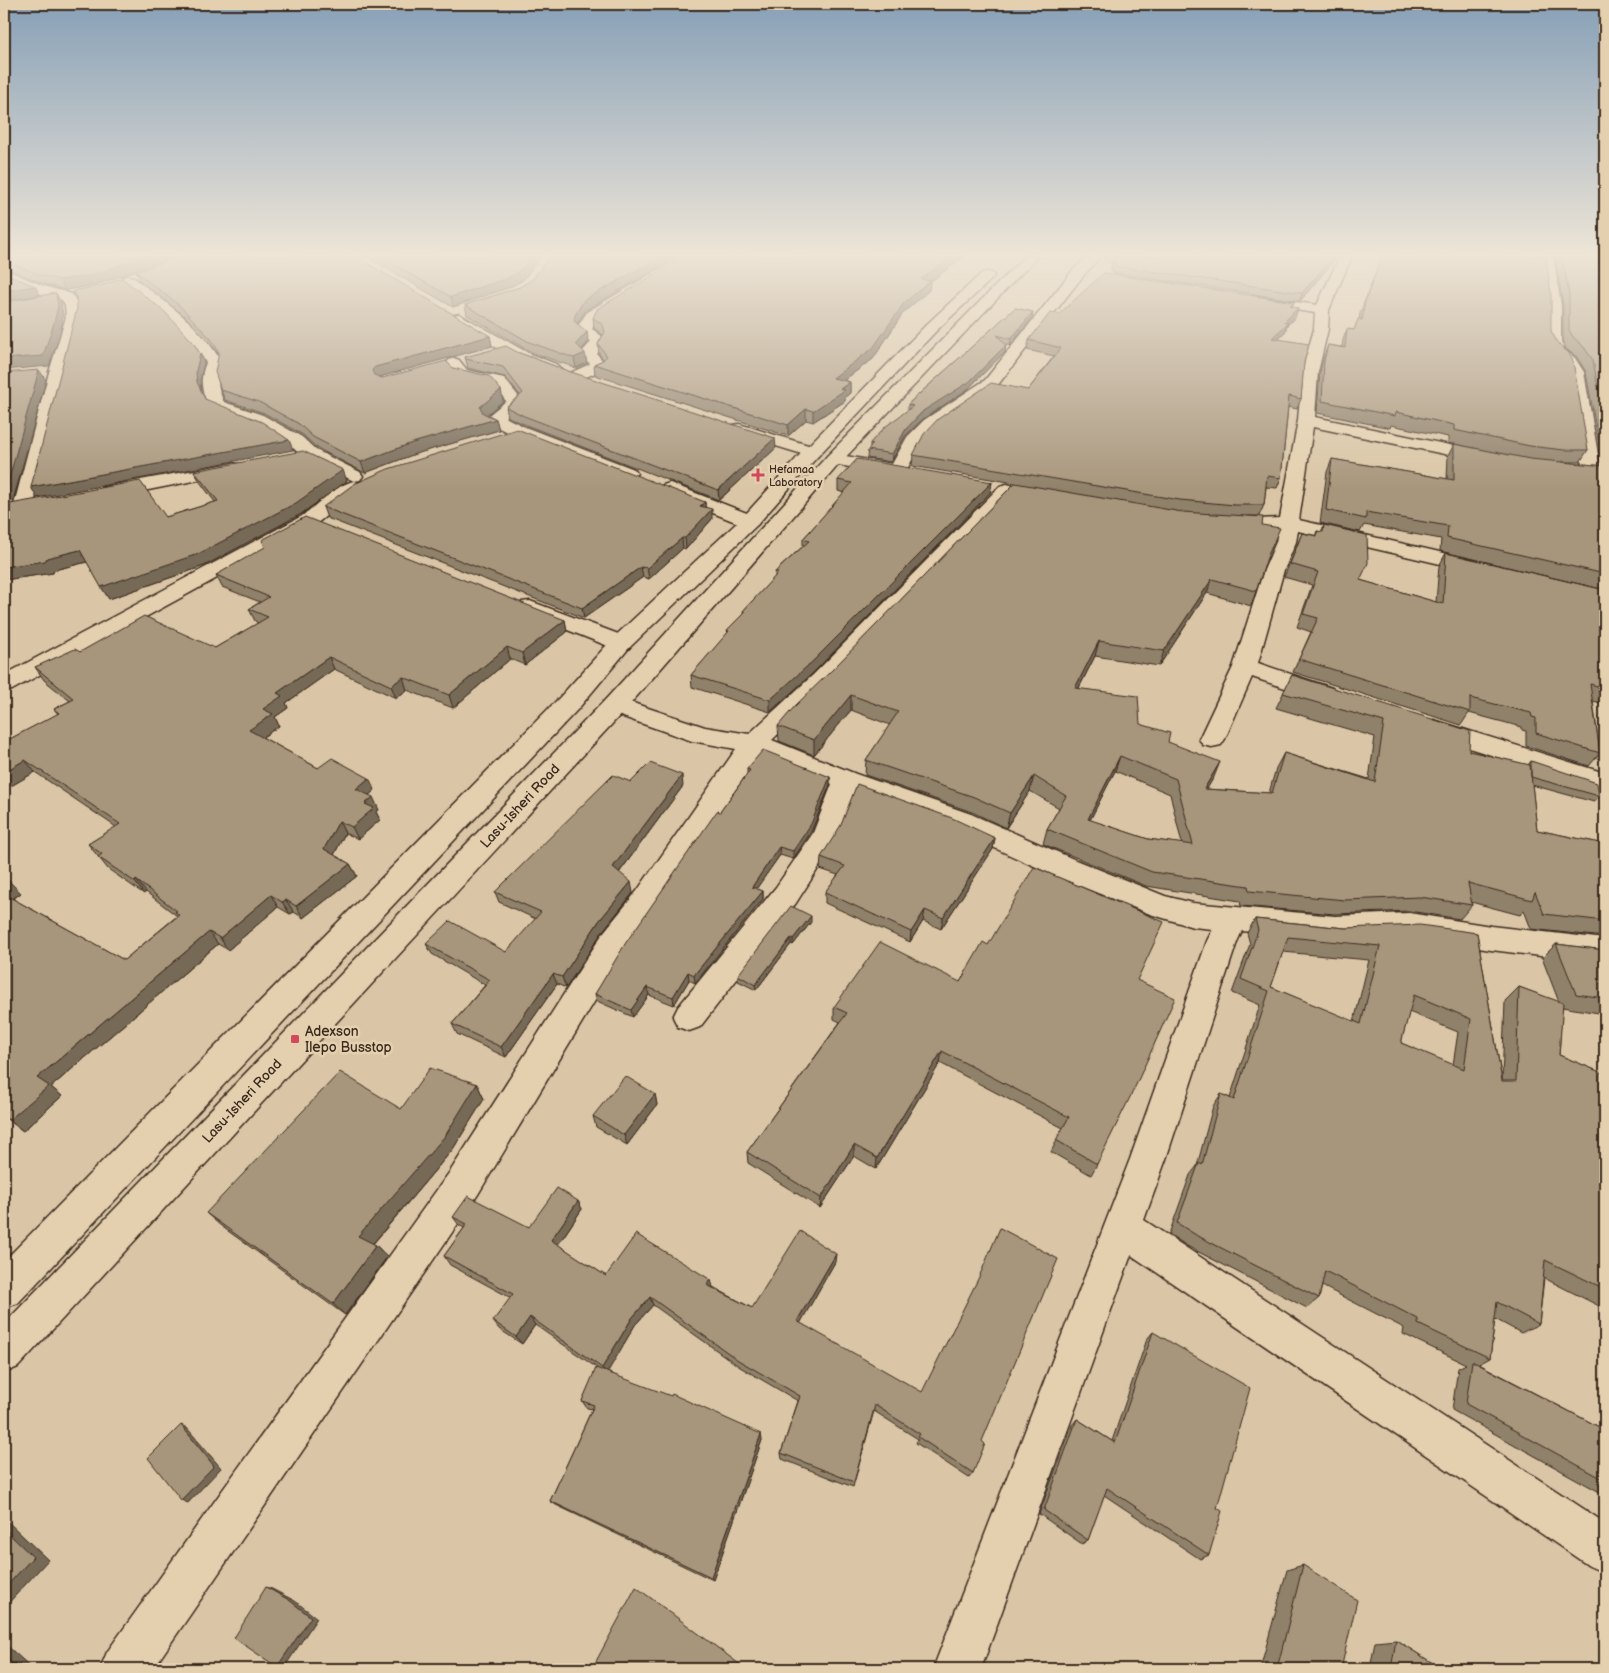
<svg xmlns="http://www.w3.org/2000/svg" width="1609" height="1673" viewBox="0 0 1609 1673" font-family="'Balsamiq Sans',sans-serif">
	<rect width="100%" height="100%" fill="#dac6a6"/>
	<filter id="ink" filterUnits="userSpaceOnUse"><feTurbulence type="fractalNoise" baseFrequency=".02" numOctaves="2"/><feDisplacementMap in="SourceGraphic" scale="10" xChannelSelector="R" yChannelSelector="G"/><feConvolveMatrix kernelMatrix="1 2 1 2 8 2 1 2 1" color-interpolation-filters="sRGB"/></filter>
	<g filter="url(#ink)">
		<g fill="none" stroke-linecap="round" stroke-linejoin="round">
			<defs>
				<path id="street" d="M682,256H697L597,318L592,329L603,337L605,343L597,354L607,366L604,369L582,379H570L568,376L570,373L590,364L580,354L591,342L578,331V326L587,312Z
					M1088,256H1101L1083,276L997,386L936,428L921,443L904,475L898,476L828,463L825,459L828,455L834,454L892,464L907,437L924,420L985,380L1073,270Z
					M1340,256H1352L1329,310L1328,329L1318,372L1315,417L1488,453L1494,454L1497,458L1494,462L1488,463L1313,427L1299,520L1479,561L1486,563L1489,567L1486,571L1479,573L1298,531L1296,542L1284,570L1258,663L1332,688L1336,693L1332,698L1324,701L1252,677L1225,739L1221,745L1212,747L1203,745L1199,739L1233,667L1264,570L1276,542L1278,530C1259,531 1239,534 1220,529L1217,525L1220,521L1280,518L1298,420L1302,372L1314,329L1315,313L1255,304L1248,300L1255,296L1317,305Z
					M1541,256H1553L1561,305V342L1565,350L1575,358L1584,372L1600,466L1605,467V477L1586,474L1583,470L1568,372L1564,363L1554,355L1547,342V305Z
					M4,269L44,286L72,294L79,306L80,317L65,372L33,508L30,512L23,514L16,512L13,508L49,372L66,317L65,306L62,300L34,292L4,278Z
					M128,276L133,277C165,302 202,326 222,363C216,377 217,388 224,402L263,415L302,437L316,450L360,472L363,476L360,480L354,481L361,483L363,487L316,524L12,690L4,692V675L302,516C318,504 334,486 354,481L304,458L290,445L251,423L211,408C201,394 199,379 206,363C189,329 153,306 123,283L121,280L123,277Z
					M459,314L530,354L556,364L559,367L556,370C535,376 474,333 454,321L452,318L454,315Z
					M454,358L459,360L467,370L504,378L523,402L505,417L525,427L634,469L637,473L634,477L628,478L622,477L513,435L487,422L485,418L506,401L493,385L456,377L446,363L449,360Z
					M739,424L818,448L821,452L818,456L812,457L733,433L730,429L733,425Z
					M233,463L239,464L242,468L239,472L108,498L101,496L99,492L101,488L108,486Z
					M670,483L757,517L760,521L757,525L750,527L743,525L663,493L661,489L663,485Z
					M1007,484L1014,486L1016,490L1014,494L830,684L772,740L856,774L971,814L1078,861L1165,896L1193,903L1335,916L1409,913L1491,926L1605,939V964L1491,950L1409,937L1335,940L1242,931L1237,942L1166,1159L1144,1220L1605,1523V1573L1589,1566L1131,1255L981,1669H933L1130,1159L1207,941L1213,929L1193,927L1150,914L1058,877L951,828L855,793L839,836L796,903L700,1027L689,1031L678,1027L673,1017L678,1007L776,887L813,833L832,784L759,755L657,907L625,951L477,1196L153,1669H100L107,1652L451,1170L603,933L637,891L736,749L692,741L606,711L603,705L606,699L615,697L705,727L749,734L814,674L1000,486Z
					M530,601L629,638L632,643L629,648L621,650L613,648L522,612L519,607L522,602Z
					M1434,720L1605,773V791L1425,734L1422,728L1425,722Z"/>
				<path id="primary" d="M1025,256H1038L840,463L624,711L18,1367L4,1373V1324L606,699L828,455Z
					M987,272L992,273L994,276L992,279L937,330L818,456L757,525L629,648L578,709L18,1303L4,1308V1261L560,697L613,638L743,517L806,448L927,324L982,273Z"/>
			</defs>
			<use href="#street" stroke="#3b2a1e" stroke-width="3"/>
			<use href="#primary" stroke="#3b2a1e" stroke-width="3"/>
			<use href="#street" fill="#e4d0af" fill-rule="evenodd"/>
			<use href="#primary" fill="#e4d0af" fill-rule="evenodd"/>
		</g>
		<path fill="#90816b" stroke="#3b2a1e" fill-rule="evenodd" d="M4,256H176L95,285L65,290L45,284L4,267Z
			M365,256H541L523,280L510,287L453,307Z
			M550,256H678L586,310L577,324L587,332L588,342L582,350L587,363L576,368L531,352L467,315L465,305L520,287L533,279Z
			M685,256H965L930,282L929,290L903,313L873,359L843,380L850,382V393L845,397V401L813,422L806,420L788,436L595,375L594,364L604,360L599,354L598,344L603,335L594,328L593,318Z
			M1105,256H1338L1300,301L1113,273V270H1111L1112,263L1104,262Z
			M1382,256L1551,331L1588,450L1580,462H1562L1605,466V590L1440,551L1441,539L1364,525L1360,532L1320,523L1327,472L1332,459L1447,479L1448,456L1454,444L1510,456L1448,443V437L1391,425L1390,428L1317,413L1320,372L1324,356L1328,345L1342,347L1343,340L1347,329L1354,330L1359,320L1360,313Z
			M1555,256H1605V463L1602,462L1586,372L1577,357L1566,349L1563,342V305Z
			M136,272L490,336L492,346L379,377L382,378L453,368L501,390L503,401L487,414L496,419L499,430L415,454L365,473L317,448L303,435L264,413L225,400L221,390L219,354L215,349L185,316L141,282Z
			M1294,302L1292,307L1295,318L1287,325L1285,332L1277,339L1304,362L1301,399L1297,409L1288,407L1281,478L1277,488L1266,487L1264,505L1259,516H1248L1262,525L1267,559L1256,591L1251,606L1207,593L1159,666L1095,656L1079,688L1140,724L1168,742L1214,777L1206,789L1269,793L1276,768L1284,753L1369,779L1375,737L1276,708L1292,675L1469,751L1528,765L1531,761L1599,796L1594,802L1532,785L1537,830L1605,844V937L1531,929L1524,910L1520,915L1471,902L1472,905L1460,919L1409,911L1335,914L1241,906L1240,901L1146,886L1043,844L1047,829L1059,808L1030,791L1006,828L972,812L865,775L866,760L890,725L851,710L814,755L779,741L778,726L1015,483L912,466L913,455L1028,390L1054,356L1027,350L1029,340L1059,314ZM1115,771L1170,794L1182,844L1148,839L1090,820Z
			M1015,308L1033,312L1032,318L1010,346L1006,344L1005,352L968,389L923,419L905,436L891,462L867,458L868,450L870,448V443L908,410V404Z
			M517,352L776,448L719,500L526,425L508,417L506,407L520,395L505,377L468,368L465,357Z
			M194,471L347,481L301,514L204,566L109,599L87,562L54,570L53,573L4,580V505L166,517L215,502L200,482Z
			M838,480L992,482L990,493L813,673L770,712L692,687L691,675L728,633L727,630L743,614V611L775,577V572L803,546V539L844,493L838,491Z
			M705,502V508L712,519L686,549L683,548L649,579L643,577L584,618L327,518L323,507Z
			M1324,525L1360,580L1436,602L1439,566L1446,553L1605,590V704L1593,701L1600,753L1589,766L1526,746V731L1522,730V727L1469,713L1461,725L1293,672L1311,632L1297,627L1312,585L1284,577L1302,533L1315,536L1317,531L1321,532Z
			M216,575L565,620L567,632L525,665L510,659L453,708L407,690L396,698L334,669L286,703L288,708L275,717L279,726L262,737L318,768L375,790L369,795L379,810L376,812L380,820L358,839L345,833L334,855L350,864L357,876L303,918L294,912L290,914L278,907L228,950L218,944L51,1087L62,1096L23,1131L4,1117V877L21,893L13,899L124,960L177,916L146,892L144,894L108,869L88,844L116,827L35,772L11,786L4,779V742L58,714L54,709L70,701L44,680L35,667L80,652L215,648L258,623L255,621L249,609L260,602L222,587Z
			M747,769L830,777V785L811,832L793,859L780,855L756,889L763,891V899L695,983L689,980L674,1005L649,995L633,1017L597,1001L595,994L720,812L747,774Z
			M631,782L683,786L619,873L633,893L602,932L566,988L557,984L506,1057L457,1034L452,1024L485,985L432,954L426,944L506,952L536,919L499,902L495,892Z
			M995,838L993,849L941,929L923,921L910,942L825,903V892L838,875L820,869L821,857Z
			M1255,919L1345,928L1477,933L1502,1080L1505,1001L1519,987L1559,1002L1542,958L1556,944L1605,950V1014L1562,1007L1559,1055L1605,1074V1309L1544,1278L1539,1324L1521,1333L1495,1319L1490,1358L1479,1364L1605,1430V1495L1452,1410L1458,1368L1466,1364L1403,1334L1404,1328L1322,1286L1319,1298L1307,1308L1187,1246L1169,1234L1190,1175L1197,1166L1213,1106L1221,1094L1230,1098L1260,1005L1232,993L1250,944L1247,933ZM1283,952L1369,960L1354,1022L1271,987ZM1409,1012L1458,1032L1453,1065L1401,1043Z
			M811,922L793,945L791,944L756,990L738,981V975Z
			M988,945L1137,980L1097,1164L1091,1175L1051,1152L1063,1128L940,1063L876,1169L854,1156L820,1208L748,1163L747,1152L840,1022L834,1019V1007L960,982Z
			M477,1084L484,1099L453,1149L373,1244L376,1245L387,1257L345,1315L221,1226L206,1213L401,1109Z
			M655,1094L657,1105L627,1145L596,1127L593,1116Z
			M578,1201L582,1209L558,1245L606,1276L713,1287L752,1308L835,1262L800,1323L982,1441L973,1473L969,1478L916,1443L918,1439L874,1411L853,1487L782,1459L781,1453L798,1401L740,1367L653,1305L635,1325L607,1372L762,1440L713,1580L556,1505L550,1501L592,1409L587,1408L582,1401L597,1368L535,1325L522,1344L499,1329L493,1321L511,1298L450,1265L444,1256L464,1228L459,1225L453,1217L529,1227Z
			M1153,1332L1217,1508L1209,1555L1200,1559L1104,1495L1088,1540L1082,1544L1039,1514L1072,1425L1077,1419L1112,1441L1147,1339Z
			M1303,1565L1341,1669H1260L1287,1570Z
			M1396,1640L1442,1669H1370L1375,1642Z"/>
		<path fill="#766957" stroke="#3b2a1e" d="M145,256H176L95,285L65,290L60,280Z
			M532,256H541L523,280L510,287L453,307L451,297Z
			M662,256H678L586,310L576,325L574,321L575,315L584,300Z
			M953,256H965L930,281L929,290L903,313L873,359L832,389L833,378L904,303L921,279Z
			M1334,256H1338L1300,301L1302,293Z
			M35,286L40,295L4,302V291Z
			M56,293L61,303L63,316L60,334L49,366L4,370V359Z
			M1298,308L1295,318L1287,325L1285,332L1268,348L1272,338L1284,322Z
			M1033,312L1032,318L1010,346L1011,339Z
			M587,332L588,342L578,354L576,344Z
			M490,336L492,346L379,377L375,381L372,370L375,367Z
			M1006,345L1005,352L968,389L923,419L905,436L891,462L892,454L906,429L923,411Z
			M585,353L587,363L576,368L574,358Z
			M200,354L204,363L200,380L201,392L197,382L196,371Z
			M39,370L46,380L13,501L4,504V490Z
			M850,382V393L845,397V401L813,422V411Z
			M501,390L503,401L483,418L480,407Z
			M806,409V420L788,436V425Z
			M496,419L499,430L415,454L365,473L361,462L412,443Z
			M775,438L776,448L719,500L718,490Z
			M289,440L293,450L37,498L31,487Z
			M343,470L347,481L301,514L204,566L109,599L101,587Z
			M992,482L990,493L813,673L770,712V700Z
			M705,502L706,512L700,506Z
			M712,509V519L686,549L685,538Z
			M682,538L683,548L649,579L647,568Z
			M80,550L87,562L54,570L53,573L4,580V582V567Z
			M641,567L643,577L584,618L582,608Z
			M1212,579L1207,593L1159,666L1164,651Z
			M565,620L567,632L525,665L522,653Z
			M1099,641L1095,656L1071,703L1075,688Z
			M507,647L510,659L453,708L449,695Z
			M329,657L334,669L286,703L288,708L275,717L279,726L256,742L249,730L263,709L277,693Z
			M403,677L407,690L396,698L391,686Z
			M851,695V710L814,755V740Z
			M1120,756L1115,771L1083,834L1088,819Z
			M25,760L35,772L11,786L4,777V772Z
			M1220,762L1214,777L1198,804L1204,789Z
			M682,775L683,786L615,878L613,867Z
			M1034,776L1030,791L1006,828L1010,813Z
			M830,777V785L811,832L793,859V851Z
			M369,778L375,790L362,801L356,789Z
			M373,797L379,810L376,812L380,820L358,839L352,827L365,804Z
			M339,821L345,833L331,861L324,849Z
			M995,838L993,849L941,929L943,918Z
			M779,847L780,855L752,895V887Z
			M350,864L357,876L303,918L296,906Z
			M136,880L146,892L144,894L135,882Z
			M9,881L21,893L8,902L4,897V885Z
			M631,882L633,893L602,932L566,988L562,977L599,921Z
			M763,891V899L695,983L694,975Z
			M271,895L278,907L228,950L220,938Z
			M286,900L294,912L290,914L282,902Z
			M925,910L923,921L910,942L911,932Z
			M811,916V922L793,945V939Z
			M209,932L218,944L51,1087L62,1096L23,1131L9,1120L37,1078Z
			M791,938V944L756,990L755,985Z
			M688,972L689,980L674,1005L673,997Z
			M553,974L557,984L506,1057L501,1047Z
			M647,987L649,995L633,1017L631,1010Z
			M942,1051L940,1063L876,1169L877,1158Z
			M477,1084L484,1099L453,1149L369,1248L358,1236Z
			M655,1094L657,1105L627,1145L624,1135Z
			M854,1145V1156L820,1208L821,1198Z
			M578,1201L582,1209L555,1249L551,1240Z
			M376,1245L387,1257L345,1315L333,1304Z
			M836,1254L835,1262L797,1329V1321Z
			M711,1280L713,1287L709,1293L707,1285Z
			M650,1297L653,1305L635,1325L606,1375L602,1368L632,1318Z
			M530,1317L535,1325L522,1344L516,1337Z
			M181,1425L187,1428L221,1468L188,1503L181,1500Z
			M761,1434L762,1440L713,1580L711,1577Z
			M4,1518L48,1560L4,1608Z
			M266,1587L272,1589L295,1601L317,1618L284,1668L277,1667Z
			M4,1643L33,1669H18L4,1656Z
			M55,1668H70V1669H56Z"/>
		<path fill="#a8967c" stroke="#3b2a1e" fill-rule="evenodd" d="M4,256H145L90,276L60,280L40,275L4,260Z
			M181,256H355L490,336L375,367L372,370L374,375L382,378L446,361L453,368L489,376L501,390L480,407L483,413L496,419L412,443L361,462L313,437L299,424L259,402L221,390L215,372L219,352L211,339L180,306L136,272Z
			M378,256H532L521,270L508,278L451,297Z
			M550,256H662L584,300L575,315L574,321L587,332L576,344L585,353L574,358L529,342L465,305L520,287L533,279Z
			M685,256H953L921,279L930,281L904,303L873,348L833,378L850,382L840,389L845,390L813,411L806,409L788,425L594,364L603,360L607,356L598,344L605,332L603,325L593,318L597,309Z
			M1111,256H1334L1302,293L1114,266L1117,263H1112L1118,257Z
			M1382,256H1546L1551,294V331L1559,345L1569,353L1573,361L1588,450H1564L1530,446L1454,430V425L1396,412L1395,416L1322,401L1324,361L1328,345L1345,348L1347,329L1354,330L1358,319L1362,320L1365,302Z
			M1562,256H1605V427L1593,360L1583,346L1573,337L1569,330V294Z
			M4,273L35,286L4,291Z
			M1104,273L1294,302L1290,306L1298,308L1284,322L1288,323L1272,338L1309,344L1304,362L1301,399L1289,396L1281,478L1267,476L1264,505H1235L1180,500L913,455L924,434L938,419L991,383L1028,390L1061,348L1029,340L1050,313L1059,314Z
			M122,278L165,312L193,342L200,354L196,371L197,382L205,399L262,422L289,440L31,487L77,308L76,297L73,291L99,286Z
			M56,293L58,306L54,323L43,356L4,359V302Z
			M1015,308L1033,312L1011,339L997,335L1006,345L969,382L923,411L906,429L892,454L868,450L873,444L870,443L885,427L913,406L908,404Z
			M506,346L517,352L568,371L775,438L718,490L524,416L506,407L523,393L503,367L466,359L465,357Z
			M39,370L6,490H4V373Z
			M517,429L705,502L700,506L712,509L685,538H682L647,568L641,567L582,608L323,507L354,484L388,469Z
			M1454,444L1530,459L1605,466V574L1447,538L1448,526L1366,512V519L1326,510L1332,459L1454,480Z
			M303,451L343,470L296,503L198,554L101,587L80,550L47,558L45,561L4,567V505L140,481L166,517L218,501L194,471Z
			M857,459L992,482L813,661L770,700L691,675L729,631L727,630L745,612L743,611L778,573L775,572L809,541L803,539L852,483L838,480Z
			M1015,483L1182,512L1263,517L1262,525L1280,528L1268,555L1256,591L1212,579L1164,651L1099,641L1075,688L1138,696L1140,724L1170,733L1168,742L1220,762L1204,789L1272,793L1284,753L1375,782L1384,722L1283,693L1292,675L1470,731L1469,751L1530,765L1537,830L1605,844V921L1544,914L1535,892L1532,900L1468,883L1472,905L1420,897L1345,900L1249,891L1248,886L1152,872L1047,829L1066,796L1034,776L1010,813L974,797L866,760L898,712L851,695L814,740L778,726L795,706L832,670ZM1120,756L1176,779L1193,845L1148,839L1088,819Z
			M305,517L565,620L522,653L507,647L449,695L403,677L391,686L329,657L277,693L282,696L263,709L273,714L249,730L318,768L332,758L369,778L356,789L373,797L365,804L374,808L352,827L339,821L324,849L350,864L296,906L286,900L282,902L271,895L220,938L209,932L37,1078L49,1086L9,1120L4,1117V894L124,960L179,915L175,912L177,911L136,880L135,882L98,857L102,854L88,844L120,824L25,760L4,772V742L59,713L54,709L74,699L35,667L75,649L80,652L144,616L215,648L268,617L249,609L269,597L216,575L265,547L262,540Z
			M1324,525L1367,535L1368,563L1360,580L1443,604L1446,553L1605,590V688L1590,684L1600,753L1536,733V718L1532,717L1531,713L1470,698V712L1299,659L1318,618L1303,614L1318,572L1290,564L1302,533L1317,536V531L1323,532Z
			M763,750L830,777L811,824L793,851L779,847L752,887L763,891L694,975L688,972L673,997L647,987L631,1010L595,994L625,944L717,811L720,812L750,770L747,769Z
			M1531,761L1597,783L1599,796L1531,777Z
			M650,763L682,775L613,867L631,882L599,921L562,977L553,974L501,1047L452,1024L490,980L426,944L450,921L506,952L541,912L495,892L613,775L631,782Z
			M857,784L952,818L995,838L943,918L925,910L911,932L825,892L845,866L821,857L841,825Z
			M1034,867L1164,922L1137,980L1175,998L1136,1085L1097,1164L1056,1140L1069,1117L942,1051L877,1158L854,1145L821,1198L747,1152L847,1013L834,1007L880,942L960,982L983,942L988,945Z
			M4,877L9,881L4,885Z
			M791,906L811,916L793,939L791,938L755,985L738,975Z
			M1255,919L1345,928L1420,925L1477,933L1502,1081H1516L1519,987L1563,1003L1559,1055L1605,1074V1289L1545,1260L1539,1324L1497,1302L1490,1358L1418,1324V1319L1325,1271L1319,1298L1196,1235L1177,1223L1199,1163L1202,1165L1221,1094L1234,1100L1269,991L1241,979L1258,930ZM1288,937L1380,946L1361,1024L1271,987ZM1414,995L1471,1019L1464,1069L1401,1043Z
			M1556,944L1605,950V998L1576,994Z
			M430,1068L477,1084L445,1136L358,1236L376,1245L333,1304L206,1213L340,1072L401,1109Z
			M625,1076L655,1094L624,1135L593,1116Z
			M557,1188L578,1201L551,1240L606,1276L636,1234L711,1280L707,1285L752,1308L800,1231L836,1254L797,1321L922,1392L979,1277L1000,1228L1058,1259L982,1441L985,1444L973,1473L918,1437L920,1434L875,1405L854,1482L781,1453L800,1396L738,1360L650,1297L632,1318L602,1368L530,1317L516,1337L493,1321L513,1294L444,1256L467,1224L453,1217L468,1196L529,1227Z
			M1153,1332L1250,1388L1217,1508L1222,1511L1209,1555L1107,1488L1088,1540L1044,1510L1077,1419L1115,1443Z
			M1472,1361L1605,1430V1480L1466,1404Z
			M596,1368L671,1396L672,1394L761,1434L711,1577L550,1501L594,1405L582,1401Z
			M181,1425L214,1466L181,1500L148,1458Z
			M4,1529L33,1557L4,1589Z
			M1303,1565L1357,1600L1341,1669H1277Z
			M266,1587L289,1600L311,1617L277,1667L234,1638Z
			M636,1587L746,1669H599L594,1665Z
			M1396,1640L1442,1669H1391Z
			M4,1656L18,1669H4Z"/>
	</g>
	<linearGradient id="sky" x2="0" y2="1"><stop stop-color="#87a0b7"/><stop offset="0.52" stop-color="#eee5d7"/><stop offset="1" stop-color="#eee5d7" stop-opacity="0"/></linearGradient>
	<rect width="1609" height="490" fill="url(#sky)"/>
	<g fill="#d1495b" stroke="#e4d0af" stroke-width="2">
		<path d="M755.5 467.5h5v5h5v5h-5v5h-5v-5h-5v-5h5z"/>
		<rect x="290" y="1034" width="10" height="10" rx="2.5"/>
	</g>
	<g text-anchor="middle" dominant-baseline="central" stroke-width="5" stroke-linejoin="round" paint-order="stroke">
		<g font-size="11" fill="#3b2a1e" stroke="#e4d0af" text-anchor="start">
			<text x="769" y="469">Hefamaa<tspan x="769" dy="13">Laboratory</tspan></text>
		</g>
		<g font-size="14" fill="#3b2a1e" stroke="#e4d0af">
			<text transform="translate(520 806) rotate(-47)">Lasu-Isheri Road</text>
			<text transform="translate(242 1101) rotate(-47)">Lasu-Isheri Road</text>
		</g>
		<g font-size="14" fill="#3b2a1e" stroke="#e4d0af" text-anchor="start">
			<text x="305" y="1031">Adexson<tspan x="305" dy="16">Ilepo Busstop</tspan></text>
		</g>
	</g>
	<rect width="1609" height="1673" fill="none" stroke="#e4d0af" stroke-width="20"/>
	<rect x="10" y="10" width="1589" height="1653" fill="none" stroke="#3b2a1e" stroke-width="2" filter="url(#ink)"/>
</svg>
